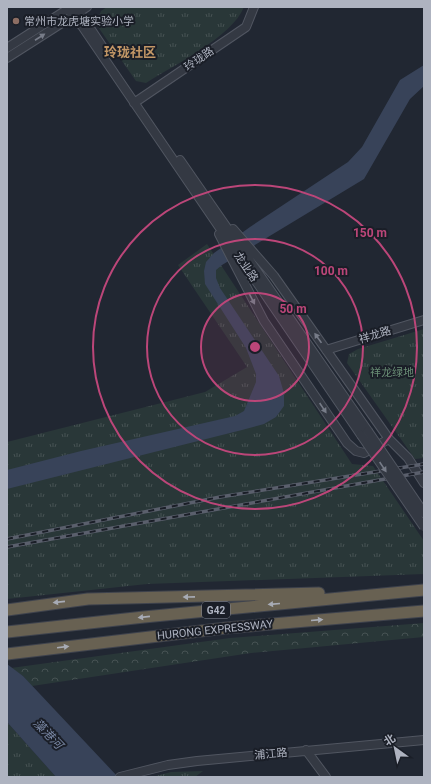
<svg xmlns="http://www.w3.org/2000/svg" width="431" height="784" viewBox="0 0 431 784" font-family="Roboto,'Noto Sans SC',sans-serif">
	<defs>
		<pattern id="forest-crowns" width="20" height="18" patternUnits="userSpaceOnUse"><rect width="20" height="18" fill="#293738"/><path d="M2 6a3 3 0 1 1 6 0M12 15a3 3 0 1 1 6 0" fill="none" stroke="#465253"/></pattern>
		<pattern id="park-tufts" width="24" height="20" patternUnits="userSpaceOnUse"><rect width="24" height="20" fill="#293738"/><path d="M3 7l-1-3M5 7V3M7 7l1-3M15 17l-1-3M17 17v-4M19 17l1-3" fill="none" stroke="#465253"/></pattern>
	</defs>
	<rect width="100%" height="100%" fill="#212732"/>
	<path fill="url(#forest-crowns)" d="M424,623V637L251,653L32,686L23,676L11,668L230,638Z"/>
	<path fill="url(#park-tufts)" d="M107,7H244C232,37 174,65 146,83L136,81L96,24L101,11Z
		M207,244L352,464L373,466L424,541V574L147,584L7,599V442L205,392L247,367L178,265Z
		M424,329V458L415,459L347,363L349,354L358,349Z
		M7,722L56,777H7Z
		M203,771L195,777H152L171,772Z"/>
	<path fill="#384359" d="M424,65V86L410,99L364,179L222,265L216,270V278L220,288L279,376L284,393V406L276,417L264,424L242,430L7,489V470L81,451L235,416L244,411L256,382V374L246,348L205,284L204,271L206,262L214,253L250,227L348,162L362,147L400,80Z
		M7,664L23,676L118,777H56L7,722Z"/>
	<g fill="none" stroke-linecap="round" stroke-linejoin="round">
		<defs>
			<path id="minor" d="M66,7L82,26L361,435
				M76,7L104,49
				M7,48L71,7
				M7,58L87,7
				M134,103L246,27L254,7
				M180,160L368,431
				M233,229L274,276L389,439L408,458L424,483
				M219,234L264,321L347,443L356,451L364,453L389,439
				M326,350L424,320
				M306,750L326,777
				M120,777L168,765L197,761L424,740"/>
			<path id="highway" d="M7,610L88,599L319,593
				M7,632L144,617L424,590
				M7,654L226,628L424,611"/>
		</defs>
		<use href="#minor" stroke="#515661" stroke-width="10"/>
		<use href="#highway" stroke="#3f434d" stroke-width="13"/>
		<use href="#minor" stroke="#343943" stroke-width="8"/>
		<use href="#highway" stroke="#686152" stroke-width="11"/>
		<defs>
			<path id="rail" d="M7,539L220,497L424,464
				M7,547L424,472"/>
		</defs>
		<use href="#rail" stroke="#5a5f6c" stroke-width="3.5"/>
		<use href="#rail" stroke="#1a1e27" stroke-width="2" stroke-dasharray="6" stroke-linecap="butt"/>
		<defs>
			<path id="minor-bridge" d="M368,431L424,513
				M361,435L424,527"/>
		</defs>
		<use href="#minor-bridge" stroke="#515661" stroke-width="10" stroke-linecap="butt"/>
		<use href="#minor-bridge" stroke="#343943" stroke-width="8"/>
	</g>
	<defs><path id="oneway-solid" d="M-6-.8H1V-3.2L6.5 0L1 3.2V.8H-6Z"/></defs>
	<g fill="#777c88">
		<use href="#oneway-solid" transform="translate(40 37) rotate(-33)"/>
		<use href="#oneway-solid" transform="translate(252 299) rotate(62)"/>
		<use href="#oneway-solid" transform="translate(318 338) rotate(-125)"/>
		<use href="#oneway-solid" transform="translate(323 408) rotate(56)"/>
		<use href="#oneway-solid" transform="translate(383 467) rotate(56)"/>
	</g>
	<g fill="#a7abb5">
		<use href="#oneway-solid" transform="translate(189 597) rotate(179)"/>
		<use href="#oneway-solid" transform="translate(59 602) rotate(174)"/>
		<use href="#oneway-solid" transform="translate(274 604) rotate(175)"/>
		<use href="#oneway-solid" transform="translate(144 617) rotate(174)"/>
		<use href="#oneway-solid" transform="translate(317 620) rotate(-5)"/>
		<use href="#oneway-solid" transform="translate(63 647) rotate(-7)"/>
	</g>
	<circle cx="255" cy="347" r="54" fill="#bc4679" fill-opacity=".12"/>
	<g fill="none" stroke="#bc4679" stroke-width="2">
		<circle cx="255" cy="347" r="54"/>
		<circle cx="255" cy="347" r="108"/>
		<circle cx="255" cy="347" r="162"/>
	</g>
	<circle fill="#8d6e63" stroke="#1a1e27" stroke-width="1.5" cx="16" cy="21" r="4"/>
	<g text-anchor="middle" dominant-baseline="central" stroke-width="4" stroke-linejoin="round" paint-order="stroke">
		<rect fill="#1a1e27" stroke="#828692" stroke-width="1" x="202" y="602" width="28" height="16" rx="3"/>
		<g font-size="10" font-weight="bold" fill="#aeb3c0">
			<text x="216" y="610">G42</text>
		</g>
		<g font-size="11" fill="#aeb3c0" stroke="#1a1e27" text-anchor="start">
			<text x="24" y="21">常州市龙虎塘实验小学</text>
		</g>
		<g font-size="11" fill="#aeb3c0" stroke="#1a1e27">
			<text transform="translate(199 59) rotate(-34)">玲珑路</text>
			<text transform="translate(246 267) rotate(56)">龙业路</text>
			<text transform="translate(375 335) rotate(-17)">祥龙路</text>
			<text transform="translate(215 630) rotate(-6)">HURONG EXPRESSWAY</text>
			<text transform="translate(271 754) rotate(-5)">浦江路</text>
		</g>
		<g font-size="11" fill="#698d75" stroke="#1a1e27">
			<text x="392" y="372">祥龙绿地</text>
		</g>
		<g font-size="12" font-style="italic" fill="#7a88a5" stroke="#1a1e27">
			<text transform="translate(48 734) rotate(46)">藻港河</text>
		</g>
		<g font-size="13" font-weight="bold" fill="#c39766" stroke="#1a1e27">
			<text x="130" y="52">玲珑社区</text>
		</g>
	</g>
	<circle cx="255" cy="347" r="6" fill="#bc4679" stroke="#1a1e27" stroke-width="2"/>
	<g font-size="12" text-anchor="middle" font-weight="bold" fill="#bc4679" stroke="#1a1e27" stroke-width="4" stroke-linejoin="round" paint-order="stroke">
		<text x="370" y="237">150 m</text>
		<text x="331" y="275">100 m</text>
		<text x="293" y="313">50 m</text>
	</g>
	<rect width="431" height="784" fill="none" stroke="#aeb3c0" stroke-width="16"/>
	<g transform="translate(395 748) rotate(327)" stroke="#1a1e27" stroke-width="3" paint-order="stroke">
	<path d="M0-3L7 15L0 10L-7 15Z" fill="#aeb3c0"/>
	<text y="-6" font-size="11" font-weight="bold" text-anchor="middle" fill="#aeb3c0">北</text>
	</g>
</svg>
